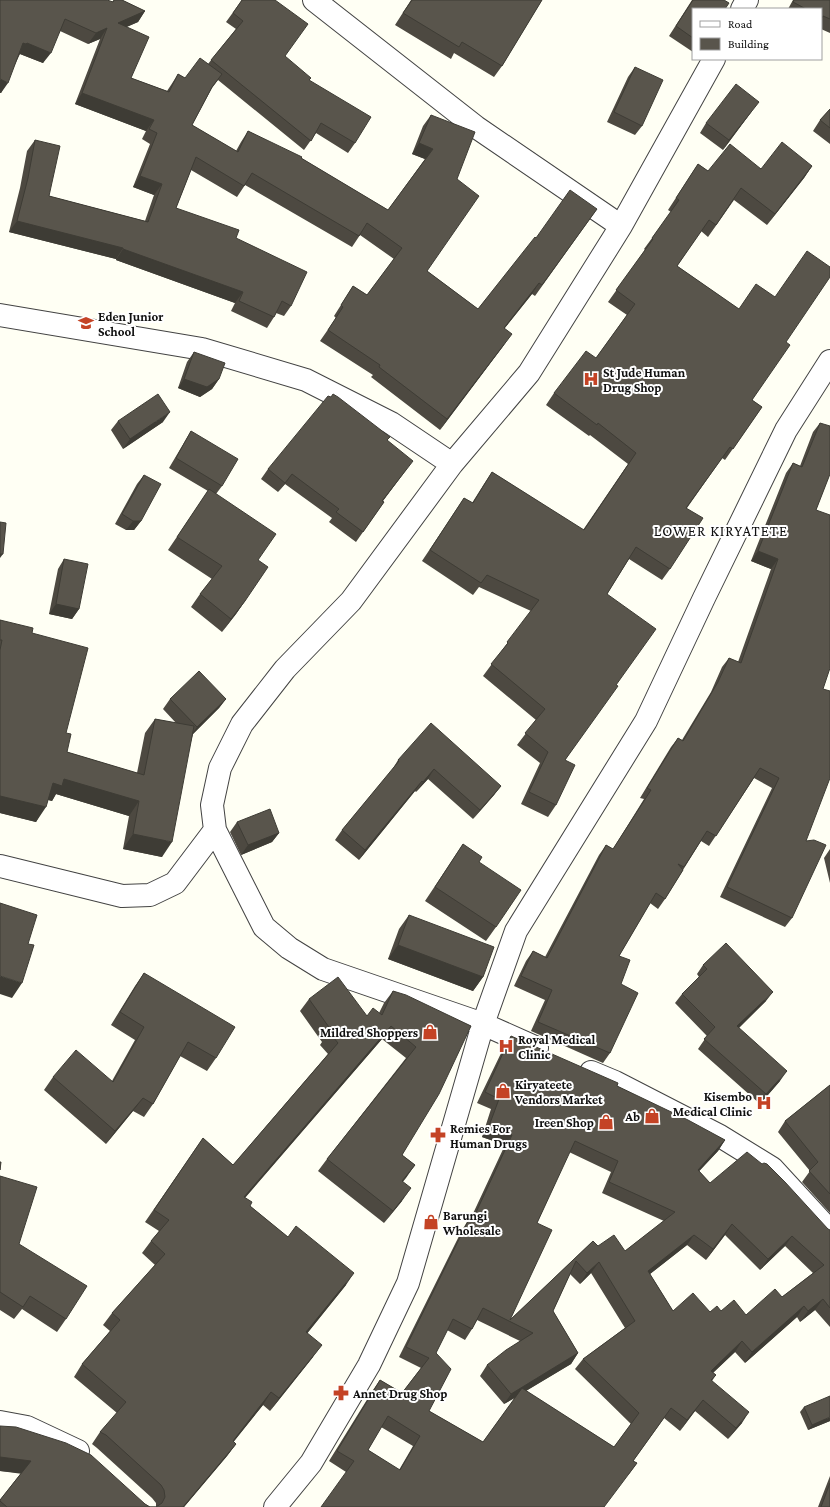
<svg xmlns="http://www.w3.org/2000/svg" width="830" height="1507" viewBox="0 0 830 1507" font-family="'Crimson Pro',serif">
	<rect width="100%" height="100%" fill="#fffff4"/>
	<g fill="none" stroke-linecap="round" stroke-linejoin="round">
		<defs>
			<path id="minor" d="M314,0L476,127L621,226
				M742,9L747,0
				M0,315L202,349L306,380L391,423L452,464
				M0,866L122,896L150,895L175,883L215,830
				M537,1048L483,1024L323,969L289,948L264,927L215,830L212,805L220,768L242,724L285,669L351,601L452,464L529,373L621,226L714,59
				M591,1072L615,1082L720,1136L772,1168L830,1231
				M0,1422L27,1427L78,1451
				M275,1507L311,1463L369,1365L408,1283L483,1024L516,931L646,721L704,598L786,430L830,361"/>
		</defs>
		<use href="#minor" stroke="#434343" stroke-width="24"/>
		<use href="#minor" stroke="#fff" stroke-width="22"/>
	</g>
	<path fill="#4d4941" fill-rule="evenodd" d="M0,0L112,2L114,0H122L145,11L138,22L126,27L131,78L167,91L171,85L178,74L185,78L208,64L236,29L226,22L242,0L285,57L309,81L355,143L348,153L316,133L304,150L218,80L212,88L192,125L236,151L241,142L248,131L301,158L388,210L425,159L412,154L423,126L431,115L457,179L427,271L478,309L536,238L597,209L535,296L532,294L504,329V345L440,430L371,377L373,375L320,341L336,318L334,316L353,286L367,295L394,259L360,235L352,247L245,185L237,197L191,170L176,208L236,238L291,306L284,316L276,313L274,317L267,328L231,311L235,303L116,260V259L9,232L20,188L27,151L35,140L49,196L145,221L154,195L133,187L150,144L142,139L146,131L75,104L100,39L88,44L60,31L43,63L20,54L1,93Z
		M411,0H542L502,66L494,77L454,53L451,59L395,25Z
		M692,0H724L693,9V52L669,36Z
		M793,0H830V33L821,29V9H788Z
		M635,67L642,126L635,135L607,122L628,77Z
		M830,109V144L813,131L820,120Z
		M752,111L723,150L700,133L706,123Z
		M698,164L708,171L812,166L804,178L767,225L734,200L708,237L701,231L677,266L786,342L752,400L762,407L725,460L722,458L687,508L670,569L662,580L629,559L607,594L616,685L565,760L556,805L548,817L521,804L540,763L517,745L536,720L483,676L531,611L479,587L473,595L422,561L464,498L472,503L484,484L492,472L583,530L628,464L590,435L589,436L546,405L554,393L596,358L627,315L608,302L645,250L644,249L671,212L668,210Z
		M194,352L219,379L212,389L200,397L178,388L187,362Z
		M118,421L163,422L123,449L111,430Z
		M820,423L828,478L816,510L823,689L806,841L792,918L785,927L720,897L772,788L754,778L709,846L701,841L665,899L658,909L650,903L619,956L621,984L610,1053L603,1063L531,1031L545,1000L514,986L526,961L533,951L545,957L599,855L606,845L613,849L644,799L640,798L671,747L678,738L682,740L711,692L722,667L729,658L738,662L771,569L751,561L786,473L793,463L800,466L813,432Z
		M191,431L222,486L216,494L258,560L245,601L236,614L222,632L191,607L200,594L212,579L168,550L208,491L169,468L185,441Z
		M387,441L406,470L383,501L384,502L356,542L329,522L332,518L285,484L278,492L261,479L268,469Z
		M144,475L141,521L134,530H126L115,524L137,484Z
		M64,559L79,609L72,619L49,614L58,569Z
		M0,620L32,633L66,733L67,752L137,773L145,733L155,719L176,723L163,709L170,699H226L219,708L193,734L162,857L123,849L129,816L56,794L52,801L48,800L36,822L0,813Z
		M398,760L501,786L494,795L473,819L428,779L416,792L415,791L359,860L335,840L342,830L392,770Z
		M237,822L279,833L272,842L241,855L230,832Z
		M463,844L479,862L496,927L486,941L425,901Z
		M830,849V883L824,858Z
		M409,915L483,977L473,991L388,959L399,929Z
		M703,965L766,1001L739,1028L780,1081L760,1104L698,1049L707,1036L675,1003L682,994L699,977L697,974Z
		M144,973L216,1058L207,1071L180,1056L153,1104L144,1117L133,1111L106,1144L44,1090L53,1077L112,1081L135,1040L111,1025L135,986Z
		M393,991L471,1026L402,1155L415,1165L402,1182V1201L384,1223L318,1171L327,1159L406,1058L382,1039L245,1198L250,1206L346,1285L307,1333L313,1357L270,1411L263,1405L233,1442L236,1444L227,1456L184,1507H0V1500L21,1473L0,1471V1426L145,1504L150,1507H156V1503L152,1498L97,1448L92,1444L100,1432L117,1413L74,1377L82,1364L110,1331L103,1325L112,1313L155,1265L142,1253L151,1241L159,1231L145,1222L203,1138L233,1165L328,1054L320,1045L322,1042L300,1011L309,999L367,1016L379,1013L384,1003Z
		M511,1036L617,1086L725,1140L718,1151L699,1171L710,1183L830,1230V1327L815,1310L800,1322L797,1317L745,1363L735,1352L713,1373L716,1375L712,1381L742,1423L728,1439L695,1411L680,1431L664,1418L633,1461L637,1463L629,1474L346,1472L329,1461L373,1390L380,1380L402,1393L421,1368L399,1357L462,1230L469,1219L470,1220L505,1145L482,1137L491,1109L477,1103L504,1047ZM569,1152L611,1172L602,1193L664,1221L625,1251L598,1246L593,1241L510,1320L537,1223ZM725,1235L760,1270L785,1246L813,1273L782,1297L746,1315L721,1311L710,1312L673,1311L650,1274L687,1245L706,1260ZM591,1273L625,1328L583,1359L575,1369L631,1424L614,1447L526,1391L571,1364L578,1353L553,1311L570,1274L580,1284ZM477,1320L520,1341L487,1365L480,1376L504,1404L515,1398L483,1442L429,1411L436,1353L447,1330L465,1340L472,1329ZM381,1427L413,1446L399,1470L368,1450Z
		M830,1085V1213L802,1182L810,1171L778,1132L785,1121Z
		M0,1176L19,1244L66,1319L57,1332L22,1309L14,1319L0,1310Z
		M804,1407L830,1421L808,1430L800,1412Z
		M830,1476V1507H818Z"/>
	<path fill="#3e3c35" d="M145,11L138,22L111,34L118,23Z
		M107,28L100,39L88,44L96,33Z
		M23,43H27L51,53L43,63L20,54L19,55Z
		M0,79L8,83L1,93H0Z
		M82,93L154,120L146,131L75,104Z
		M759,102L752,111L723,150L729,140Z
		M419,143L433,149L425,159L412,154Z
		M812,166L804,178L767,225L775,214Z
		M140,176L162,184L154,195L133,187Z
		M17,221L123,248L116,259L9,232Z
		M123,249L243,292L235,303L116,260Z
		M539,283L532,294L496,339L504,328Z
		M512,334L504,345L440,430L447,419Z
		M184,379H219L212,389L200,397L178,388Z
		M170,412L163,422L123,449L130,439Z
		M413,461L406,470L375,511L382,501Z
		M292,474L285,484L278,492Z
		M133,521H141L134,530H126Z
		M758,551L778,559L771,569L751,561Z
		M0,554H3L0,558Z
		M245,601L236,614L222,632L231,619Z
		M56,604L79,609L72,619L49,614Z
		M226,699L219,708L190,737L197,727Z
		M434,769L428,779L416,792L423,782Z
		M64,779L139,801L129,816L56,794L52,801L42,798L53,783Z
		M422,781L415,791L359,860L365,850Z
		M501,786L494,795L473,819L480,810Z
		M0,796L46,807L36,822L0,813Z
		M279,833L272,842L241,855L248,845Z
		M133,834L172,842L162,857L123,849Z
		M398,945L483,977L473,991L388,959Z
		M0,976L22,983L12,998L0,994Z
		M773,992L766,1001L730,1036L737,1026Z
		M391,1026L382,1039L235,1209L244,1197Z
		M787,1071L780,1081L760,1104L766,1094Z
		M143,1098L133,1111L106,1144L115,1131Z
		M489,1126L512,1135L505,1145L482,1137Z
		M725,1140L718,1151L690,1181L698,1170Z
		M415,1165L406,1178L393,1194L402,1181Z
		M411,1188L402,1201L384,1223L393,1211Z
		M732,1224L725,1235L706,1260L713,1249Z
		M694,1235L687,1245L641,1281L648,1271Z
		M792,1236L785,1246L760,1270L768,1259Z
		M599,1262L591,1273L580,1284L587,1273Z
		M354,1273L346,1285L298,1345L306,1332Z
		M823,1299L815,1310L800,1322L808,1311Z
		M804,1306L797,1317L745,1363L752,1352Z
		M742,1341L735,1352L703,1382L711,1371Z
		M322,1345L313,1357L270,1411L279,1398Z
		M578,1353L571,1364L504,1404L511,1394Z
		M271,1392L263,1405L224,1454L233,1441Z
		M703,1400L695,1411L680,1431L687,1420Z
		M749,1412L742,1423L728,1439L736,1428Z
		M830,1417V1421L808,1430L812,1425Z
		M236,1444L227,1456L184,1507H183Z
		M0,1457L31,1461L23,1474L0,1471Z"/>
	<path fill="#59554c" stroke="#3e3c35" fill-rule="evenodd" d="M0,0H107L113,2L114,0H122L145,11L118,23L149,37L131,78L169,92L178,74L185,78L200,58L222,74L212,87L192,125L238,152L248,131L302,157L301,158L388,210L433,149L419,143L431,115L475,132L457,179L479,196L427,271L478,309L535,237L536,238L570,190L597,209L542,285L539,283L504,328L512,334L447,419L379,367L380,365L328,330L343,307L341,305L353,286L367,295L402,248L367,223L359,236L252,173L244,186L196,157L176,208L239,230L236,238L307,272L291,306L282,301L274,317L239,301L243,292L123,249V248L17,221L28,178L35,140L60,146L49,196L148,222L162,184L140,176L157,133L149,129L154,120L82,93L107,28L96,33L65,19L51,53L27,43L26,44L23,43L8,83L0,79Z
		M242,0H275L308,24L285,56L311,78L309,80L371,117L355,143L321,123L311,141L211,60L243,21L233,13Z
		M412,0H542L502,66L462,42L459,47L403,13Z
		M693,0H724L729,3L725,9H693V38L676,26Z
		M794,0H830V19L823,16L822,18L821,17V9H806L793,2Z
		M635,67L663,80L642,126L614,112Z
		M736,84L759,102L729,140L706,123Z
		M830,109V128L820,120Z
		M782,142L812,166L775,214L741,188L716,225L709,220L677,266L739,309L756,284L775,297L807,251L830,267V277L786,342L790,345L752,400L762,407L733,449L730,447L686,508L703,518L670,569L636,547L607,594L656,629L616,685L618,686L565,760L575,765L556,805L529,792L548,752L525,733L545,709L491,664L508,643L507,642L539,600L487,575L481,583L430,550L464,498L473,503L492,472L584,530L636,453L598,423L597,425L554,393L586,351L596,358L635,304L616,290L653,239L652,238L679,200L676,198L698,164L708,171L730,144L761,169Z
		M194,352L225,363L219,379L207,387L184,379Z
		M158,394L170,412L130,439L118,421Z
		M333,394L338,397L390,437L387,440L413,461L382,501L384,502L363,532L336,512L339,509L292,474L285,483L268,469L328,396L331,397Z
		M820,423L830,426V474L816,510L830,515V668L823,689L830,691V778L806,841L814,840L826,845L792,918L727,887L779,778L760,768L716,836L707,831L684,867L678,864L683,870L665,899L656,893L619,956L630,960L621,984L638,993L610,1053L538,1022L552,990L521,976L533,951L547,958L606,845L613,849L651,790L647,788L678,738L683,741L718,682L729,658L741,663L778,559L758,551L793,463L802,467Z
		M191,431L238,459L222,486L176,458Z
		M144,475L161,484L141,521H133L122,514Z
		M209,489L276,534L258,560L268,567L245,601L231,619L200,594L222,566L177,537Z
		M0,522L6,523L3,554H0Z
		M64,559L88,564L79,609L56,604Z
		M0,620L33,628L32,633L88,648L66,733L71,734L67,752L144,775L155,719L194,726L172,842L133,834L139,801L64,779L62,786L53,783L46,807L0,796V650L2,640H0Z
		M199,671L226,699L197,727L170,699Z
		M431,723L501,786L480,810L434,769L423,782L422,781L365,850L342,830L399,761L398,760Z
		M270,809L279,833L248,845L237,822Z
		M463,844L482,857L479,862L521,890L496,927L435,887Z
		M0,903L37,915L28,944L34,945L22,983L0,976Z
		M409,915L494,947L483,977L398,945Z
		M726,943L773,992L737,1026L787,1071L766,1094L704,1039L715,1027L682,994L707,969L703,965Z
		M144,973L235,1027L216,1058L188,1042L153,1104L143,1098L115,1131L53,1077L76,1050L113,1082L144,1027L120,1012Z
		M338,977L367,1016L373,1008L382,1015L393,991L406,995L471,1026L439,1094L402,1155L415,1165L402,1181L411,1188L393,1211L327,1159L416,1047L391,1026L244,1197L252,1202L250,1206L288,1237L296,1226L354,1273L306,1332L322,1345L279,1398L271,1392L233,1441L236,1444L183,1507H7L0,1501V1500L31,1461L0,1457V1426L16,1427L66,1443L91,1455L145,1504L150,1507H156L162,1503L165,1497L164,1490L161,1485L106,1435L100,1432L126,1402L82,1364L120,1320L112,1313L165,1254L151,1241L169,1220L154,1210L203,1138L233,1165L338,1043L329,1032L331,1030L309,999Z
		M511,1036L618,1083L617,1086L688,1120L725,1140L698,1170L710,1183L747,1152L762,1164L764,1163L767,1164L785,1182L828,1229L830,1230V1308L823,1299L808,1311L804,1306L752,1352L742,1341L711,1371L716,1375L711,1380L749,1412L736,1428L703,1400L687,1420L671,1408L633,1461L637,1463L604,1507H321L354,1461L337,1451L380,1380L402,1393L429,1358L406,1347L469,1219L472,1221L512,1135L489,1126L499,1099L485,1092ZM575,1141L618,1161L609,1182L675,1212L625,1251L614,1235L598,1246L593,1241L510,1320L552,1230L537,1223ZM732,1224L768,1259L792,1236L824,1265L782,1297L775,1289L746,1315L734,1300L721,1311L717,1306L710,1312L693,1293L673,1311L648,1271L694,1235L713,1249ZM576,1261L587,1273L599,1262L635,1321L583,1359L639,1413L614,1447L522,1388L483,1442L429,1411L451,1369L436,1353L453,1319L472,1329L483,1308L533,1333L506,1350L487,1365L511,1394L578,1353L553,1311ZM388,1416L420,1436L400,1470L368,1450Z
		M830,1085V1194L809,1171L818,1162L785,1121Z
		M0,1162H1L0,1170Z
		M0,1176L37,1187L19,1244L87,1286L66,1319L30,1296L23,1307L0,1292Z
		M830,1396V1417L812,1425L804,1407Z
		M830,1483V1507H821Z"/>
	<defs>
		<symbol id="school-bare" viewBox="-9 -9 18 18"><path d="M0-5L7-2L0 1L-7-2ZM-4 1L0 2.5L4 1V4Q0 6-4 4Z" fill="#c44325" stroke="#fff" stroke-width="2.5" paint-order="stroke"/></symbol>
		<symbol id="hospital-bare" viewBox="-9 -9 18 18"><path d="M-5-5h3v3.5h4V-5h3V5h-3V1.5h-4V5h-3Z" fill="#c44325" stroke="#fff" stroke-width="2.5" paint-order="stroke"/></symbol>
		<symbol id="shop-bare" viewBox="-9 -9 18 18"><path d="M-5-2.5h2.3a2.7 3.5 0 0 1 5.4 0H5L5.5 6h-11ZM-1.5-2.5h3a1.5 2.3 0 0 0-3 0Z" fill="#c44325" stroke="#fff" stroke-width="2.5" paint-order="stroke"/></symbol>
		<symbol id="pharmacy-bare" viewBox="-9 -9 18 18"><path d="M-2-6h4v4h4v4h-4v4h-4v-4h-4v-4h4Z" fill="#c44325" stroke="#fff" stroke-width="2.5" paint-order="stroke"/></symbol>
	</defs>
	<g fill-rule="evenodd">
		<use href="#school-bare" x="75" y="312" width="22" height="22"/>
		<use href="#hospital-bare" x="580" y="368" width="22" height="22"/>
		<use href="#shop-bare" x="419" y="1021" width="22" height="22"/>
		<use href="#hospital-bare" x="495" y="1035" width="22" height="22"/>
		<use href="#shop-bare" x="492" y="1080" width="22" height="22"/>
		<use href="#hospital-bare" x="753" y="1092" width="22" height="22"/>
		<use href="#shop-bare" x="641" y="1105" width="22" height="22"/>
		<use href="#shop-bare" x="595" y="1111" width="22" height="22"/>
		<use href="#pharmacy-bare" x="427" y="1124" width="22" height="22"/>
		<use href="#shop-bare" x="420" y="1211" width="22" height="22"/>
		<use href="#pharmacy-bare" x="330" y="1382" width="22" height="22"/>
	</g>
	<g text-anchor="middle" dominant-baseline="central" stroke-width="4" stroke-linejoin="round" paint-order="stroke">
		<g font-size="13" font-weight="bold" fill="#101010" stroke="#fff" text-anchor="start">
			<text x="98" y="316">Eden Junior<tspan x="98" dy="15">School</tspan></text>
			<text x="603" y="372">St Jude Human<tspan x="603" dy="15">Drug Shop</tspan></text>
			<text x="418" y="1032" text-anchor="end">Mildred Shoppers</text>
			<text x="518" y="1039">Royal Medical<tspan x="518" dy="15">Clinic</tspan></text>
			<text x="515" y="1084">Kiryateete<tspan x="515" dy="15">Vendors Market</tspan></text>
			<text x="752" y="1096" text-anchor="end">Kisembo<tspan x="752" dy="15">Medical Clinic</tspan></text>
			<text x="640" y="1116" text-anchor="end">Ab</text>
			<text x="594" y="1122" text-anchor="end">Ireen Shop</text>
			<text x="450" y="1128">Remies For<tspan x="450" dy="15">Human Drugs</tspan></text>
			<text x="443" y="1215">Barungi<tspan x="443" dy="15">Wholesale</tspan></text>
			<text x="353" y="1393">Annet Drug Shop</text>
		</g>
		<g font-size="15" letter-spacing="1" fill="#101010" stroke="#fff">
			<text x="721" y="531">LOWER KIRYATETE</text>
		</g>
	</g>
	<rect x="692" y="8" width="130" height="52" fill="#ffffff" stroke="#9f9f9f"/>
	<rect x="700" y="21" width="20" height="6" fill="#ffffff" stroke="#9f9f9f"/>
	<text x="728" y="28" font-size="12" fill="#101010">Road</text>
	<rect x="700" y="38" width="20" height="12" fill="#59554c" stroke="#9f9f9f"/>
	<text x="728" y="48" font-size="12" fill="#101010">Building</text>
</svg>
